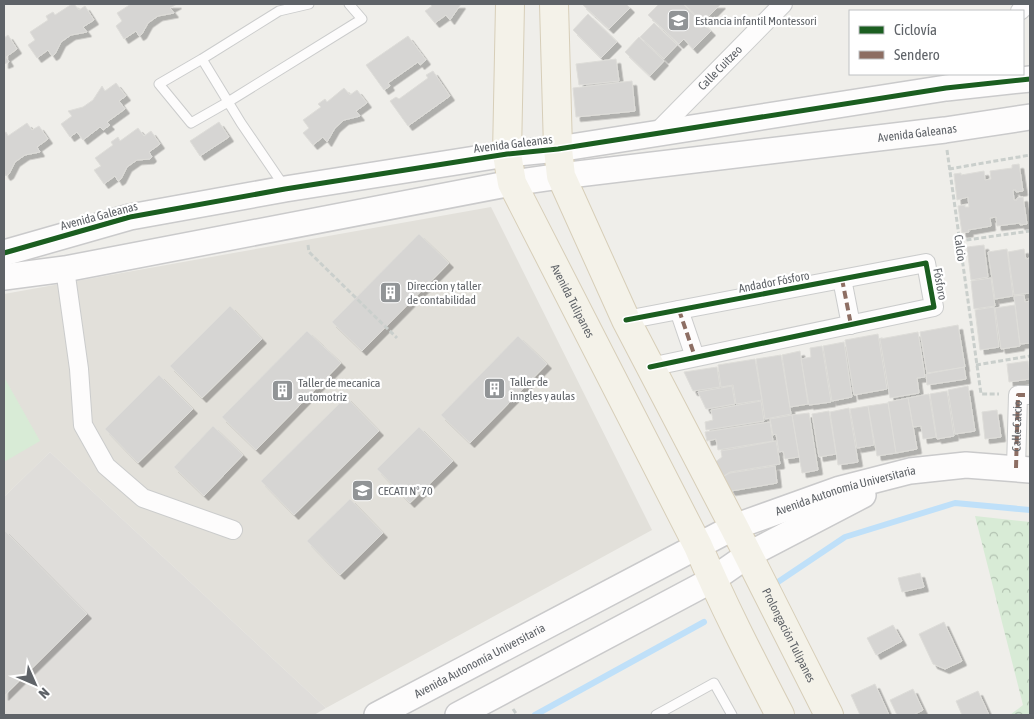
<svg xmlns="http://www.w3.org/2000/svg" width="1034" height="719" viewBox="0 0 1034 719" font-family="'Asap Condensed',sans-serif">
	<defs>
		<pattern id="park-crowns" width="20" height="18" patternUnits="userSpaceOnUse" patternTransform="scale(1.25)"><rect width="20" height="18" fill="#d8ebd6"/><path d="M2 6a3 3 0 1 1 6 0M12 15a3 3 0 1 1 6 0" fill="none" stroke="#b2c2b1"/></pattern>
		<filter id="shadow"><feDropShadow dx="4.5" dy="4.5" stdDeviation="0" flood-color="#0004"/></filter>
	</defs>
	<rect width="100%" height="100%" fill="#efeeea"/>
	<path fill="#dfddda" d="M50,452L326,708L314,715H4V497Z"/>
	<path fill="#e2e0da" d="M491,207L652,530L326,708L50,452L4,497V294Z"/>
	<path fill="#d8ebd6" d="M4,377L40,441L4,462Z"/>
	<path fill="url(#park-crowns)" d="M975,516L1030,522V715H1010L1023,705Z"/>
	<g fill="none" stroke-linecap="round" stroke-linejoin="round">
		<path stroke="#bfe0f9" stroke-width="6" d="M772,586L845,537L955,503L1030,510
			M535,715L704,622"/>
	</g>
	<path fill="#d6d5d3" stroke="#deddd9" filter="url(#shadow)" d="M72,4H74L79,10L85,6L94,20L83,27L87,32L71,35L61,42L55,54L52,56L48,50L37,58L28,45L35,40L30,32L48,20L46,16L53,12L55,15Z
		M131,4H177L170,8L174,13L158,16L148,23L142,34L139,36L136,31L124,39L116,26L122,21L117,13Z
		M430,4H461L450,20L446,15L435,23L425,11L432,6Z
		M582,4H626L630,8L609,29Z
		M659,4H683L711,31L693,49L684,39L679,44L648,15Z
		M684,4H721L703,22Z
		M588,14L617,42L601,58L573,30Z
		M654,23L677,45L664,59L640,37Z
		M8,35L17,49L6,57L9,62L4,64V38Z
		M408,36L426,60L420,65L418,62L388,83L390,86L384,90L366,65Z
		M639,37L664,61L650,76L625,52Z
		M616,59L619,81L579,85L576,64Z
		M433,71L450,96L408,126L390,101L396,97L399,99L428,78L426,75Z
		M632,81L635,111L576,117L573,88Z
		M116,83L126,96L119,101L125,109L107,122L110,125L103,130L100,127L83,140L77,132L70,137L61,124L72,116L68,111L83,107L93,100L102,86L105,91Z
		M344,88L350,95L357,90L367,103L356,111L360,116L344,120L335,128L327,142L323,137L313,145L303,133L309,128L303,120L321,107L318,104L325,99L327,102Z
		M219,122L229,137L200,156L190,141Z
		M27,123L32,130L39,126L48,139L37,147L40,152L25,155L15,162L9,174L6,176L4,173V133L6,132L8,136Z
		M138,128L144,136L151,131L160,144L149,152L152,157L150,159L137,160L127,167L121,179L118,181L115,176L104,184L94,170L101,166L95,158L113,145L111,142L118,137L120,141Z
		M1019,164L1023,191L1016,192V190H1013L1014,200H1017V198L1023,197L1027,224L1020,225V223L997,226L996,217L990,218L991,226L968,230L969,232L962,233L958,206L965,205V207H969L968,197L957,200L954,174L961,173V175L984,171L985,180L991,179L990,171L1012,168V165Z
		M419,234L449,263L362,351L332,322Z
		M984,245L988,277L971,280L967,247Z
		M1007,249L1013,296L995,299L988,252Z
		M1024,249L1026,259L1030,258V293L1014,295L1008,252Z
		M991,278L995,306L974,309L971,281Z
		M1024,295L1025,302L1030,301V343L1020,344L1014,296Z
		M1015,305L1020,346L1001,349L995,308Z
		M230,306L262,339L202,398L170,366Z
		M994,307L999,347L980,350L975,310Z
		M958,325L965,367L927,373L920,332Z
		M307,331L341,363L256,450L222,417Z
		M918,332L925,377L917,378L919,393L890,398L880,339Z
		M878,334L887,389L854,395L845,340Z
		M518,336L547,364L470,443L441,415Z
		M844,342L852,397L832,401L823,346Z
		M822,346L831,402L809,405L801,359L811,357L810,348Z
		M800,351L808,404L790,407L782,355Z
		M781,355L791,414L765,419L756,359Z
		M755,359L762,400L736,404L733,385L721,387L718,365Z
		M1028,361L1030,379L1009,382L1007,364Z
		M717,367L720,387L693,391L684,372Z
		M964,367L966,379L927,385L926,374Z
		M159,375L193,409L138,463L105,429Z
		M732,386L735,404L706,409L698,392Z
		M968,386L975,431L955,434L948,390Z
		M947,391L954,436L937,439L930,394Z
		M929,394L936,437L923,439L921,426L913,427L908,398Z
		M346,397L379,431L294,515L261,481Z
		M908,398L917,449L896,453L888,402Z
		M761,401L764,421L706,430L705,422L713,420L711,410Z
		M888,403L896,453L877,456L868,406Z
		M868,406L874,445L857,448L850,409Z
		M849,408L858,462L838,465L830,412Z
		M997,410L1001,437L985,439L982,412Z
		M829,411L836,454L819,457L812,414Z
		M809,413L818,470L802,473L792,415Z
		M792,415L799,457L785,459L783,451L779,452L776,434L773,435L770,419Z
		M770,422L773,441L718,450L716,439L707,441L705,432Z
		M213,426L243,455L204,496L174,467Z
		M419,427L453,461L410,503L377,469Z
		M776,441L780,464L730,472L722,477L714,463L722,457L721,451Z
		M775,466L777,483L731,491L722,477L730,473Z
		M350,499L383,533L340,575L307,541Z
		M4,530L87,614L4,696Z
		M920,573L924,587L902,592L898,578Z
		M944,622L962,661L945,669L933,664L919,634Z
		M893,625L902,641L876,655L867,638Z
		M875,684L889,715H860L851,695Z
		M913,689L923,710L913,715H897L890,700Z
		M978,691L989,715H962L956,701Z"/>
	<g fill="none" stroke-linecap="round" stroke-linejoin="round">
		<defs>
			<path id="lane" d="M202,59L159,84L191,123L228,102L362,19L349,4
				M284,186L241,123L202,59L279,11L309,4
				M656,715L714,683L732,715"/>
			<g id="street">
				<path d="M1020,11L1027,4"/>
				<path id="s1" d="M657,132L783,4"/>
				<path d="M65,269L79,369L83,425L106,466L143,498L233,530"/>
				<path d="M842,279L851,325"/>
				<path d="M679,310L695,357"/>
				<path d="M626,320L926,263L934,307L650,367"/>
				<path id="s2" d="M1016,468L1018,395H1030"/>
			</g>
			<g id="secondary">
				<path d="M4,253L130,217L285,189L507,154L558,149L946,88L1030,79"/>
				<path id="s3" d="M4,277L65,269L512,183L561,176L945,130L1030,117"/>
				<path id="s4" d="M377,715L734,527L840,489L910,471L966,465L1030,470"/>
				<path d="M458,715L712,580L748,555L863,495"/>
			</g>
			<g id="primary">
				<path id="s5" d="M510,4L507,154L512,183L698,546C722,603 751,659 780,715"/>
				<path id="s6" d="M554,4L558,149L561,176L626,320L734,527L829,715"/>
			</g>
		</defs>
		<use href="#lane" stroke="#cbcccc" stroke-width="11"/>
		<use href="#street" stroke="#cbcccc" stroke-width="20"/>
		<use href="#secondary" stroke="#cacacb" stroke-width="28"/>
		<use href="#primary" stroke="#d7ceb8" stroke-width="30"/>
		<path stroke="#cacfcc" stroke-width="3" stroke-dasharray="5 2.5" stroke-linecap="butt" d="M947,150L981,394H999
			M949,169L1030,155
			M959,241L1030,231
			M308,245L309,252L397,338
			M976,365L1030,356
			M513,709L517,715"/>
		<use href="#lane" stroke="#fdfcfc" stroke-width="9"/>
		<use href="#street" stroke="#fdfcfc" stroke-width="18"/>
		<use href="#secondary" stroke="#fdfcfc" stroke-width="25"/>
		<use href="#primary" stroke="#f4f2e9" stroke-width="28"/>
		<path stroke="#8d6e63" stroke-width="4" stroke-dasharray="8 4" stroke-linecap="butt" d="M842,279L851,325
			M679,310L695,357
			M1016,468L1018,395H1030"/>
		<defs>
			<path id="cycleway" d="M4,253L130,217L285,189L507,154L558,149L946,88L1030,79
				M626,320L926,263L934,307L650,367"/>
		</defs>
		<use href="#cycleway" stroke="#fff" stroke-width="8"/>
		<use href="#cycleway" stroke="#1b5e20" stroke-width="5"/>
	</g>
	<defs>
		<symbol id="school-square" viewBox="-11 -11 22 22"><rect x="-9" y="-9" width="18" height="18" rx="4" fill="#919496" stroke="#fff"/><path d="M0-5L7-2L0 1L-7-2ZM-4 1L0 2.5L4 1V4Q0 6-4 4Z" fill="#fff"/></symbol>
		<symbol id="building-square" viewBox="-11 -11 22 22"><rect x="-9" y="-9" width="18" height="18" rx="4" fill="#919496" stroke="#fff"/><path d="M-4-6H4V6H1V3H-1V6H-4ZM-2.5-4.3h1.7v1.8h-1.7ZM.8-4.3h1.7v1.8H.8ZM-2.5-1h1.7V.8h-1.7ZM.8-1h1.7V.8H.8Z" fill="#fff"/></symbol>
	</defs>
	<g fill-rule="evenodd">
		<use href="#school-square" x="666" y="8" width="25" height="25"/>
		<use href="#building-square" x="378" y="280" width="25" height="25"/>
		<use href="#building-square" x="482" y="376" width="25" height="25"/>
		<use href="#building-square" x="270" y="378" width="25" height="25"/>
		<use href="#school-square" x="350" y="478" width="25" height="25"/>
	</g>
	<g text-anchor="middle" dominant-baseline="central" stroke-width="4.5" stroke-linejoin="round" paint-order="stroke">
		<g font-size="12" fill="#5f6368" stroke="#fff" text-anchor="start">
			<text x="695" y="21">Estancia infantil Montessori</text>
			<text x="407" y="286">Direccion y taller<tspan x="407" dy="14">de contabilidad</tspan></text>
			<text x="510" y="382">Taller de<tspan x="510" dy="14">inngles y aulas</tspan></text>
			<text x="298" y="383">Taller de mecanica<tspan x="298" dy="14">automotriz</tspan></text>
			<text x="378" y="491">CECATI N° 70</text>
		</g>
		<g font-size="12" fill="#5f6368" stroke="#fff">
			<text stroke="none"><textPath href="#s1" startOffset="90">Calle Cuitzeo</textPath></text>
			<text stroke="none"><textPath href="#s3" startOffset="925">Avenida Galeanas</textPath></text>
			<text transform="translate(513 144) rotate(-7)">Avenida Galeanas</text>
			<text transform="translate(99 216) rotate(-15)">Avenida Galeanas</text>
			<text transform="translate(960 248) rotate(82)">Calcio</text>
			<text transform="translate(774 282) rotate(-11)">Andador Fósforo</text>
			<text transform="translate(940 284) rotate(80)">Fósforo</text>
			<text stroke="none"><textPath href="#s5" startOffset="312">Avenida Tulipanes</textPath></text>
			<text stroke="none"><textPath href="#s2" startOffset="42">Calle Calcio</textPath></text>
			<text stroke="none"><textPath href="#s4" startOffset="521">Avenida Autonomía Universitaria</textPath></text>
			<text stroke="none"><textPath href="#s6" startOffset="685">Prolongación Tulipanes</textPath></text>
			<text stroke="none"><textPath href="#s4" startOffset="116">Avenida Autonomía Universitaria</textPath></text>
		</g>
	</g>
	<rect width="1034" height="719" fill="none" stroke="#5f6368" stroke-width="10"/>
	<rect x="849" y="10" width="175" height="65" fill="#ffffff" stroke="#bfc1c3"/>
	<rect x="859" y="26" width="25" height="8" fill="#1b5e20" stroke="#bfc1c3"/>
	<text x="894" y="35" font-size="15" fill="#5f6368">Ciclovía</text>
	<rect x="859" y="51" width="25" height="8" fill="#8d6e63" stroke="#bfc1c3"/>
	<text x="894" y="60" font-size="15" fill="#5f6368">Sendero</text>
	<g transform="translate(35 684) rotate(135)" stroke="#ffffff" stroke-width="4" paint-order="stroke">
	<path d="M0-4L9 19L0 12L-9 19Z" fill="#5f6368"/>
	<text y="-8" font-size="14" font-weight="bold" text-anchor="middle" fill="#5f6368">N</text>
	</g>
</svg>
